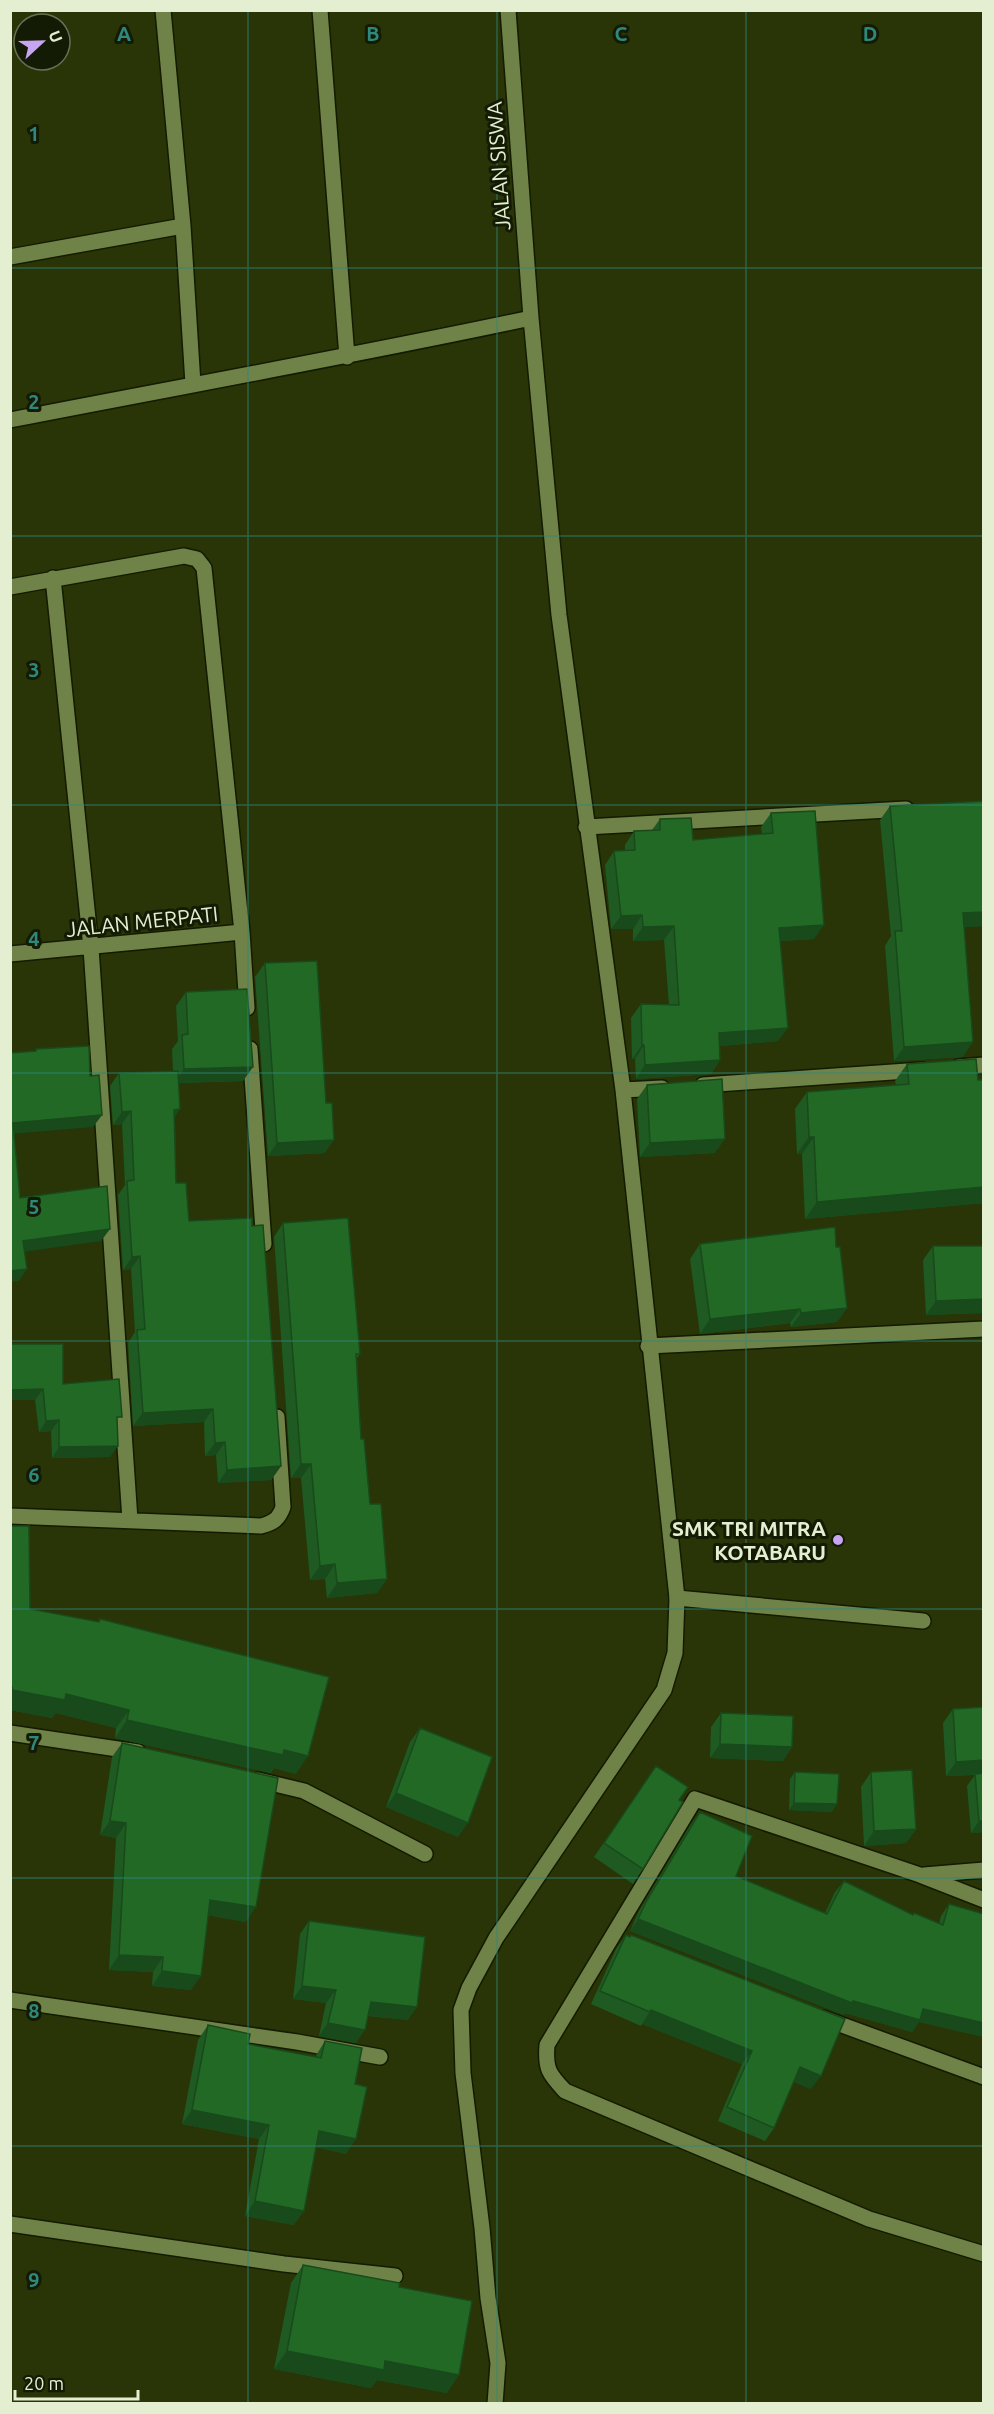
<svg xmlns="http://www.w3.org/2000/svg" width="994" height="2414" viewBox="0 0 994 2414" font-family="Ubuntu,sans-serif">
	<rect width="100%" height="100%" fill="#293507"/>
	<g fill="none" stroke-linecap="round" stroke-linejoin="round">
		<defs>
			<path id="service" d="M677,1598L923,1621"/>
			<path id="minor" d="M163,10L183,226L193,384
				M320,10L347,357
				M10,257L183,226
				M10,420C184,386 358,355 531,318
				M53,578L91,948L130,1520
				M10,587L184,556L197,559L204,568L242,932L247,1008
				M586,827L906,809
				M10,954L242,932
				M250,1049L264,1244
				M958,1067L984,1065
				M703,1085L922,1070
				M623,1090L662,1088
				M648,1346L984,1329
				M10,1516L261,1526C273,1523 279,1519 283,1507L277,1417
				M10,1733L138,1752
				M258,1780L304,1791L425,1854
				M924,1875L984,1870
				M984,1900L920,1875L695,1799L547,2045C545,2069 549,2074 565,2091L869,2219L984,2254
				M10,2000L297,2042L380,2057
				M823,2018L984,2077
				M10,2224L284,2264L395,2276
				M495,2404L498,2363L488,2298L482,2228L463,2073L461,2010L469,1988L496,1938L664,1690L675,1653L677,1598L623,1090L559,615L531,318L508,10"/>
		</defs>
		<use href="#service" stroke="#131b00" stroke-width="18"/>
		<use href="#minor" stroke="#131b00" stroke-width="18"/>
		<use href="#service" stroke="#6f8247" stroke-width="15"/>
		<use href="#minor" stroke="#6f8247" stroke-width="15"/>
	</g>
	<path fill="#1e5a21" d="M984,801V926L964,927L963,1057L894,1061L885,946L891,936L880,820L890,806Z
		M771,813L814,939L780,941L778,1041L720,1046V1060L711,1074L636,1079L635,1059H632L631,1018L641,1004L669,1005L664,940L633,941V929H611L605,865L614,851L625,850V845L634,831L652,830L660,819L693,840L762,834L761,827Z
		M265,963L326,1103L325,1153L268,1156L255,977Z
		M186,992L243,1081L179,1083L175,1118L176,1183L189,1221L252,1226L281,1466L271,1480L218,1483L216,1455L205,1456L204,1422L133,1426L128,1343L135,1332L131,1269L123,1270L118,1195L125,1185L122,1124L113,1125L110,1086L119,1073L173,1071L172,1049L178,1041L176,1006Z
		M907,1064L978,1080H984V1203L805,1219L802,1154H797L795,1109L807,1092L896,1085L895,1081Z
		M647,1085L715,1153L640,1157L637,1099Z
		M283,1223L360,1354L357,1358L361,1439L370,1504L387,1579L377,1593L327,1598L325,1579L310,1580L301,1478H291L274,1237Z
		M700,1244L836,1247L847,1308L837,1322L791,1327L790,1323L700,1334L690,1259Z
		M933,1246H984V1313L926,1315L923,1260Z
		M10,1344L63,1384L117,1423L110,1457L52,1458L51,1431L39,1432L35,1400Z
		M10,1526L30,1609L98,1622L100,1619L296,1774L274,1768L271,1773L115,1738L116,1728L56,1713L52,1718L10,1710Z
		M984,1707V1832L971,1833L967,1786L975,1775L946,1776L943,1723L953,1709Z
		M721,1713L792,1747L783,1761L710,1758L711,1727Z
		M420,1728L458,1837L386,1807L410,1742Z
		M122,1743L246,1922L208,1915L191,1990L152,1986L153,1972L109,1970L116,1838L100,1835L112,1757Z
		M656,1766L679,1800L643,1869L633,1884L594,1857Z
		M795,1772L832,1812L789,1810L790,1779Z
		M871,1772L916,1829L906,1843L864,1846L861,1787Z
		M700,1812L736,1876L825,1913L835,1892L844,1881L912,1915L914,1913L939,1924L941,1916L949,1904L984,1914V2037L919,2022L912,2032L845,2013L844,2015L630,1931L639,1911L691,1824Z
		M309,1921L408,2020L368,2016L356,2043L319,2036L326,2003L293,1999L300,1934Z
		M626,1935L811,2089L794,2082L774,2128L765,2141L718,2121L742,2064L642,2024L641,2026L591,2004L616,1949Z
		M208,2025L248,2044L315,2057L325,2041L355,2084L346,2154L316,2147L294,2225L245,2216L259,2139L182,2124L198,2040Z
		M303,2265L399,2287L447,2393L377,2380L371,2388L274,2369L291,2283Z"/>
	<path fill="#184a1b" d="M984,912V926L953,928L963,913Z
		M642,915L633,929H611L621,916Z
		M824,925L814,939L769,942L779,928Z
		M674,926L664,940L633,941L643,927Z
		M788,1028L778,1041L709,1047L719,1033Z
		M973,1042L963,1057L894,1061L904,1047Z
		M642,1045H644L635,1059H632Z
		M720,1060L711,1074L636,1079L645,1065Z
		M253,1067L243,1081L174,1083L184,1069Z
		M180,1109L171,1123L174,1110Z
		M131,1111L122,1124L113,1125L122,1112Z
		M102,1115L93,1127L10,1134L13,1123Z
		M809,1137H814L802,1154H797Z
		M725,1139L715,1153L640,1157L650,1143Z
		M334,1140L325,1153L268,1156L277,1143Z
		M984,1187V1203L805,1219L817,1202Z
		M110,1229L101,1241L15,1253L23,1241Z
		M140,1256L131,1269L123,1270L132,1257Z
		M27,1269L19,1281L10,1282V1271Z
		M984,1299V1313L926,1315L936,1301Z
		M847,1308L837,1322L791,1327L801,1313Z
		M800,1309L790,1323L700,1334L710,1319Z
		M43,1389L35,1400H10V1390Z
		M213,1409L204,1422L133,1426L143,1413Z
		M59,1420L51,1431L39,1432L46,1421Z
		M225,1442L216,1455L205,1456L215,1443Z
		M118,1446L110,1457L52,1458L59,1447Z
		M301,1464H311L301,1478H291Z
		M281,1466L271,1480L218,1483L227,1470Z
		M335,1564L325,1579L310,1580L320,1566Z
		M387,1579L377,1593L327,1598L337,1583Z
		M12,1690L66,1694L129,1710L116,1728L56,1713L52,1718L10,1710V1692Z
		M127,1720L284,1750L308,1756L296,1774L274,1768L271,1773L115,1738Z
		M720,1744L792,1747L783,1761L710,1758Z
		M984,1760V1774L946,1776L956,1762Z
		M396,1793L468,1823L458,1837L386,1807Z
		M794,1803L837,1804L832,1812L789,1810Z
		M110,1821L126,1823L116,1838L100,1835Z
		M979,1821H984V1832L971,1833Z
		M916,1829L906,1843L864,1846L874,1831Z
		M210,1900L256,1907L246,1922L200,1914Z
		M638,1919L853,2001L923,2009L984,2023V2037L919,2022L912,2032L845,2013L844,2015L630,1931Z
		M119,1955L163,1957L153,1972L109,1970Z
		M162,1971L201,1976L191,1990L152,1986Z
		M302,1986L336,1990L326,2003L293,1999Z
		M371,2002L417,2007L408,2020L362,2015Z
		M651,2010L752,2051L742,2064L642,2024Z
		M328,2023L365,2030L356,2043L319,2036Z
		M800,2067L821,2076L811,2089L791,2081Z
		M192,2110L269,2125L259,2139L182,2124Z
		M319,2131L356,2139L346,2154L309,2145Z
		M255,2201L304,2211L294,2225L245,2216Z
		M287,2351L385,2361L459,2375L447,2393L377,2380L371,2388L274,2369Z"/>
	<path fill="#236926" stroke="#184a1b" stroke-width="1.5" d="M984,801V912L963,913L973,1042L904,1047L895,931H902L890,806Z
		M815,811L824,925L779,928L788,1028L719,1033L720,1060L645,1065L644,1045H642L641,1004L679,1005L674,926L643,927L642,915L621,916L614,851L635,850L634,831L660,830V819L691,818L693,840L773,833L771,813Z
		M317,961L326,1103H332L334,1140L277,1143L265,963Z
		M247,989L253,1067L184,1069L182,1035L188,1034L186,992Z
		M89,1046L90,1076L99,1075L102,1115L13,1123L20,1198L107,1186L110,1229L23,1241L27,1269L10,1271V1053L36,1051V1049Z
		M976,1059L978,1080H984V1187L817,1202L814,1137H809L807,1092L909,1084L907,1064Z
		M178,1071L180,1109L174,1110L176,1183H186L189,1221L252,1218V1226L263,1225L281,1466L227,1470L225,1442L215,1443L213,1409L143,1413L137,1330L145,1329L140,1256L132,1257L127,1181L134,1180L131,1111L122,1112L119,1073Z
		M722,1079L725,1139L650,1143L647,1085Z
		M348,1218L360,1354H356L361,1439H364L370,1504H381L387,1579L337,1583L335,1564L320,1566L311,1464H301L283,1223Z
		M835,1227L836,1247H840L847,1308L801,1313L800,1309L710,1319L700,1244Z
		M933,1246H984V1299L936,1301Z
		M10,1344H63V1384L119,1379L122,1417H117L118,1446L59,1447V1420L46,1421L43,1389L10,1390Z
		M10,1526H29L30,1609L99,1622L100,1619L329,1677L308,1756L284,1750L283,1755L127,1720L129,1710L66,1694L65,1700L12,1690V1687L10,1686Z
		M984,1707V1760L956,1762L953,1709Z
		M721,1713L793,1716L792,1747L720,1744Z
		M420,1728L492,1757L468,1823L396,1793Z
		M122,1743L278,1778L256,1907L210,1900L201,1976L162,1971L163,1957L119,1955L126,1823L110,1821Z
		M656,1766L688,1787L679,1800L683,1802L643,1869L604,1843Z
		M912,1770L916,1829L874,1831L871,1772Z
		M795,1772L839,1774L837,1804L794,1803Z
		M984,1773V1821H979L975,1774Z
		M700,1812L752,1836L736,1876L827,1914L844,1881L913,1915L914,1913L943,1925L949,1904L984,1914V2023L923,2009L920,2020L853,2001L852,2003L638,1919L647,1900Z
		M309,1921L425,1937L417,2007L371,2002L365,2030L328,2023L336,1990L302,1986Z
		M626,1935L630,1937L631,1935L845,2019L821,2076L800,2067L774,2128L727,2107L752,2051L651,2010L650,2012L600,1991Z
		M208,2025L250,2034L248,2044L321,2058L325,2041L362,2048L355,2084L367,2087L356,2139L319,2131L304,2211L255,2201L269,2125L192,2110Z
		M303,2265L400,2283L399,2287L472,2301L459,2375L385,2361L384,2370L287,2351Z"/>
	<path fill="none" stroke="#2f887d" stroke-width="1.5" stroke-opacity="0.55" d="M248,10V2404M497,10V2404M746,10V2404M10,268H984M10,536H984M10,805H984M10,1073H984M10,1341H984M10,1609H984M10,1878H984M10,2146H984"/>
	<circle fill="#c6a6f0" stroke="#141b04" stroke-width="2" cx="838" cy="1540" r="6"/>
	<g text-anchor="middle" dominant-baseline="central" stroke-width="6" stroke-linejoin="round" paint-order="stroke">
		<g font-size="21" fill="#e3efd0" stroke="#141b04">
			<text transform="translate(498 166) rotate(-94)">JALAN SISWA</text>
			<text transform="translate(142 921) rotate(-6)">JALAN MERPATI</text>
		</g>
		<g font-size="21" font-weight="bold" fill="#e3efd0" stroke="#141b04" text-anchor="end">
			<text x="826" y="1528">SMK TRI MITRA<tspan x="826" dy="24">KOTABARU</tspan></text>
		</g>
	</g>
	<g font-size="20" text-anchor="middle" font-weight="bold" fill="#2f887d" stroke="#141b04" stroke-width="6" stroke-linejoin="round" paint-order="stroke">
		<text x="124" y="41">A</text>
		<text x="373" y="41">B</text>
		<text x="621" y="41">C</text>
		<text x="870" y="41">D</text>
		<text x="34" y="141">1</text>
		<text x="34" y="409">2</text>
		<text x="34" y="677">3</text>
		<text x="34" y="946">4</text>
		<text x="34" y="1214">5</text>
		<text x="34" y="1482">6</text>
		<text x="34" y="1750">7</text>
		<text x="34" y="2018">8</text>
		<text x="34" y="2287">9</text>
	</g>
	<rect width="994" height="2414" fill="none" stroke="#e3efd0" stroke-width="24"/>
	<g transform="translate(42 42) rotate(68)"><circle r="28" fill="#141b04" stroke="#677056" stroke-width="1.5"/>
	<path d="M0-4.5L10 22L0 15L-10 22Z" fill="#c6a6f0"/>
	<text y="-9" font-size="16" font-weight="bold" text-anchor="middle" fill="#e3efd0">U</text>
	</g>
	<path d="M15 2390v9h123v-9" fill="none" stroke="#e3efd0" stroke-width="3"/>
	<text x="24" y="2390" font-size="18" fill="#e3efd0" stroke="#141b04" stroke-width="4.5" paint-order="stroke">20 m</text>
</svg>
